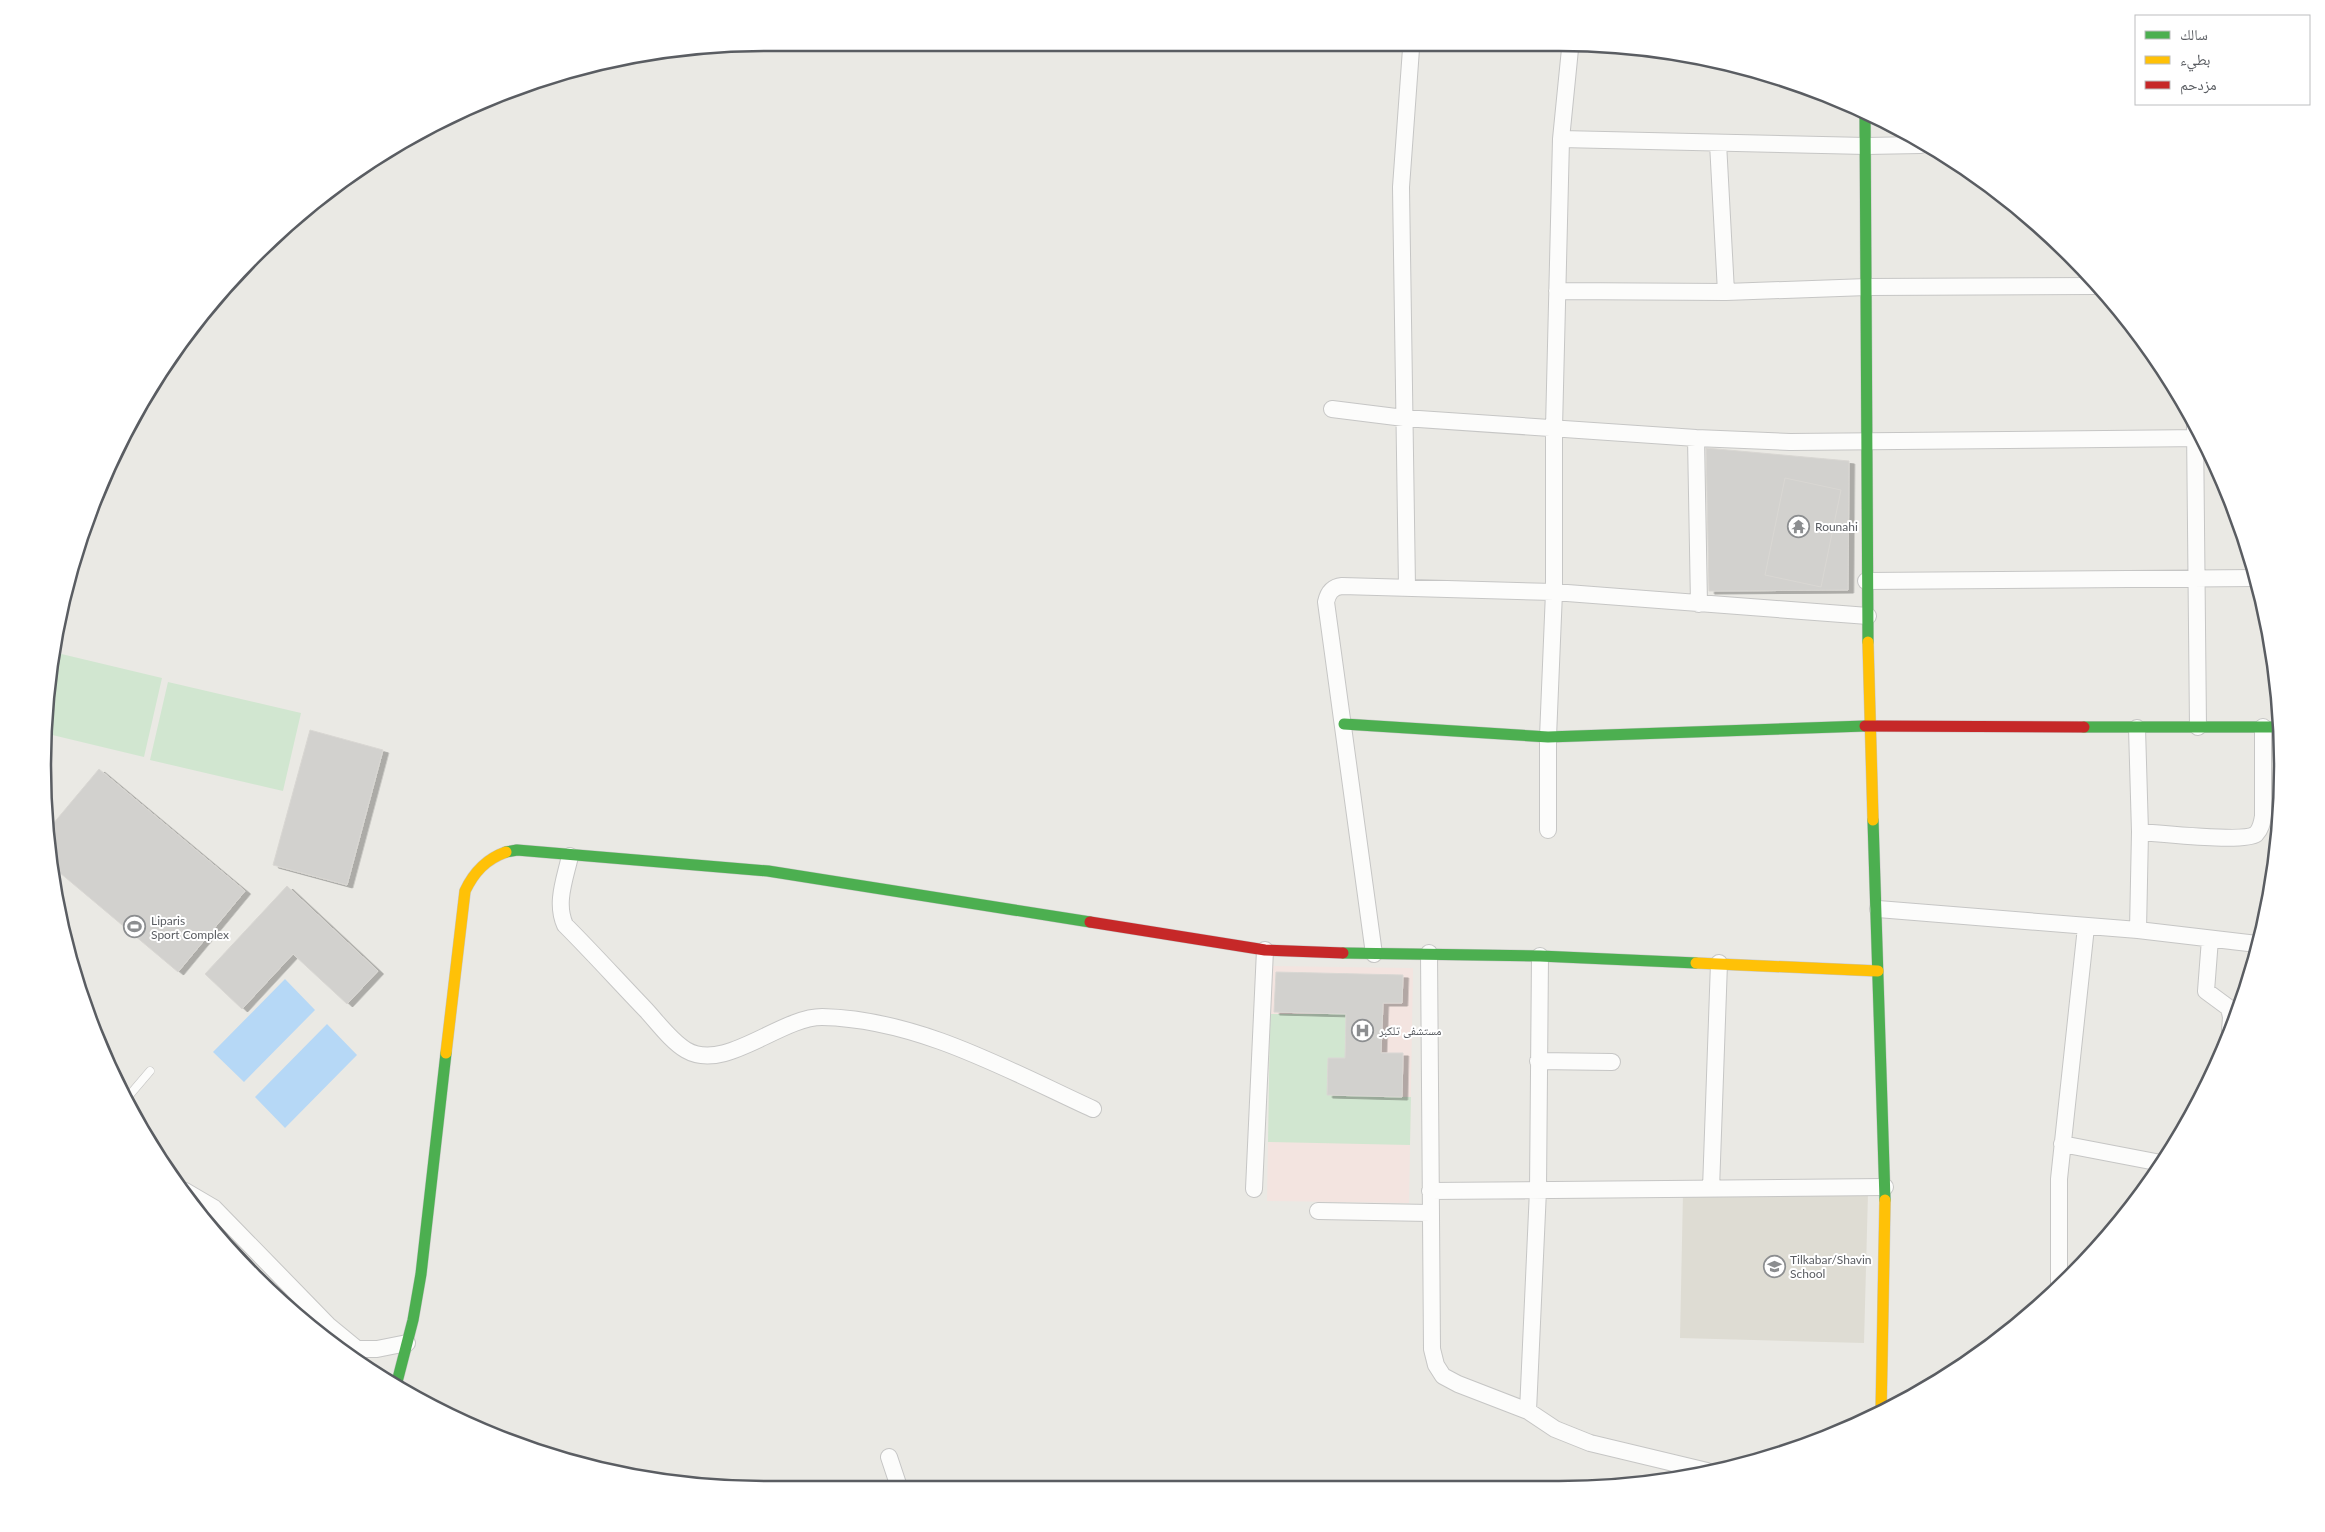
<svg xmlns="http://www.w3.org/2000/svg" width="2325" height="1532" viewBox="0 0 2325 1532" font-family="Lato,'Noto Naskh Arabic',sans-serif">
	<defs>
		<filter id="shadow"><feDropShadow dx="5.5" dy="3" stdDeviation="0" flood-color="#0004"/></filter>
	</defs>
	<rect width="100%" height="100%" fill="#eae9e4"/>
	<path fill="#dedcd3" d="M1683,1193H1868L1864,1343L1680,1338Z"/>
	<path fill="#f3e4e0" d="M1271,966L1413,968L1409,1203L1267,1201Z"/>
	<path fill="#d1e6d0" d="M53,652L162,678L144,757L44,733Z
		M168,682L301,713L283,791L150,760Z
		M1270,1014H1346L1345,1058H1328L1327,1095L1411,1097L1410,1145L1268,1142Z"/>
	<path fill="#b6d8f6" d="M285,979L315,1010L244,1082L213,1052Z
		M327,1024L357,1055L285,1128L255,1097Z"/>
	<path fill="#d2d1ce" stroke="#d9d7d3" filter="url(#shadow)" d="M1706,448L1849,461L1848,590L1709,591Z
		M1785,478L1841,490L1821,587L1765,575Z
		M310,730L383,750L347,885L273,865Z
		M99,769L245,891L178,972L53,867L47,831Z
		M287,886L378,971L347,1004L293,954L242,1009L205,974Z
		M1276,972L1403,975L1402,1003H1383L1381,1053H1403L1402,1097L1327,1095L1328,1058H1345L1346,1014L1274,1012Z"/>
	<g fill="none" stroke-linecap="round" stroke-linejoin="round">
		<defs>
			<path id="lane" d="M127,1098L150,1071"/>
			<path id="street" d="M1561,139L1866,146L1921,145
				M1718,143L1726,292
				M1557,291L1726,292L1867,287L2096,286
				M1332,409L1404,418L1696,438L1790,442L2203,438
				M2195,426L2198,727
				M1696,438L1699,604
				M1866,581L2257,578
				M1407,587L1401,187L1411,49
				M2137,728L2140,832L2138,930
				M1548,830V737L1554,592V428L1561,139L1570,49
				M2140,832C2159,833 2244,843 2256,834C2261,829 2262,823 2263,816V727
				M570,856C565,879 555,903 565,925C593,953 619,982 646,1010C658,1023 671,1041 686,1050C725,1073 780,1017 822,1017C918,1019 1008,1070 1093,1109
				M1878,909L2138,930L2257,944
				M2210,939L2206,991L2229,1008L2231,1017L2230,1031
				M1429,953L1432,1349L1436,1365L1443,1376L1458,1384L1528,1411L1555,1429L1590,1443L1707,1471
				M1374,954L1326,602C1328,593 1332,587 1342,586L1554,592L1868,616
				M1538,1061L1612,1062
				M2062,1144L2161,1163
				M1254,1189L1265,950
				M1711,1189L1719,963
				M185,1191L214,1208L329,1326L357,1349H377L407,1343
				M1430,1191L1885,1187
				M1318,1211L1430,1213
				M2059,1285V1179L2086,927
				M1528,1411L1538,1190L1540,956
				M889,1457L898,1484"/>
			<path id="fast" d="M1865,112L1868,642
				M1344,724L1548,737L1865,726
				M2084,727H2281
				M1873,820L1885,1200
				M506,852L517,850L768,871L1090,922
				M1343,953L1540,956L1696,963
				M397,1382L413,1320L421,1274L446,1053"/>
			<path id="slow" d="M1868,642L1873,820
				M1696,963L1878,971
				M446,1053L465,891C474,872 486,859 506,852
				M1881,1414L1885,1200"/>
			<path id="jam" d="M1865,726L2084,727
				M1090,922L1265,950L1343,953"/>
		</defs>
		<use href="#lane" stroke="#c6c6c5" stroke-width="9"/>
		<use href="#street" stroke="#c6c6c5" stroke-width="18"/>
		<use href="#fast" stroke="#c7c7c6" stroke-width="12"/>
		<use href="#slow" stroke="#c7c7c6" stroke-width="12"/>
		<use href="#jam" stroke="#c7c7c6" stroke-width="12"/>
		<use href="#lane" stroke="#fcfcfb" stroke-width="8"/>
		<use href="#street" stroke="#fcfcfb" stroke-width="16"/>
		<use href="#fast" stroke="#4caf50" stroke-width="11"/>
		<use href="#slow" stroke="#ffc107" stroke-width="11"/>
		<use href="#jam" stroke="#c62828" stroke-width="11"/>
	</g>
	<defs>
		<symbol id="temple-ring" viewBox="-11 -11 22 22"><circle r="9.5" fill="#fff" stroke="#8c8e90" stroke-width="1.5"/><path d="M0-6L5-2H3V0L6.5 2.5H4V6H1.5V3h-3V6H-4V2.5H-6.5L-3 0V-2H-5Z" fill="#8c8e90"/></symbol>
		<symbol id="stadium-ring" viewBox="-11 -11 22 22"><circle r="9.5" fill="#fff" stroke="#8c8e90" stroke-width="1.5"/><path d="M0-5a6.5 5 0 1 0 0 10a6.5 5 0 1 0 0-10ZM-3.5-1.8h7v3.6h-7Z" fill="#8c8e90"/></symbol>
		<symbol id="hospital-ring" viewBox="-11 -11 22 22"><circle r="9.5" fill="#fff" stroke="#8c8e90" stroke-width="1.5"/><path d="M-5-5h3v3.5h4V-5h3V5h-3V1.5h-4V5h-3Z" fill="#8c8e90"/></symbol>
		<symbol id="school-ring" viewBox="-11 -11 22 22"><circle r="9.5" fill="#fff" stroke="#8c8e90" stroke-width="1.5"/><path d="M0-5L7-2L0 1L-7-2ZM-4 1L0 2.5L4 1V4Q0 6-4 4Z" fill="#8c8e90"/></symbol>
	</defs>
	<g fill-rule="evenodd">
		<use href="#temple-ring" x="1786" y="514" width="25" height="25"/>
		<use href="#stadium-ring" x="122" y="914" width="25" height="25"/>
		<use href="#hospital-ring" x="1350" y="1018" width="25" height="25"/>
		<use href="#school-ring" x="1762" y="1254" width="25" height="25"/>
	</g>
	<g text-anchor="middle" dominant-baseline="central" stroke-width="4" stroke-linejoin="round" paint-order="stroke">
		<g font-size="12" fill="#5a5d62" stroke="#fff" text-anchor="start">
			<text x="1815" y="526">Rounahi</text>
			<text x="151" y="920">Liparis<tspan x="151" dy="14">Sport Complex</tspan></text>
			<text x="1379" y="1030">مستشفى تلكبر</text>
			<text x="1790" y="1259">Tilkabar/Shavin<tspan x="1790" dy="14">School</tspan></text>
		</g>
	</g>
	<path d="M0 0H2325V1532H0ZM766 51H1559A715 715 0 0 1 2274 766V766A715 715 0 0 1 1559 1481H766A715 715 0 0 1 51 766V766A715 715 0 0 1 766 51Z" fill="#fff" fill-rule="evenodd"/>
	<path fill="none" stroke="#5a5d62" stroke-width="2.5" d="M766 51H1559A715 715 0 0 1 2274 766V766A715 715 0 0 1 1559 1481H766A715 715 0 0 1 51 766V766A715 715 0 0 1 766 51Z"/>
	<rect x="2135" y="15" width="175" height="90" fill="#ffffff" stroke="#bdbec0"/>
	<rect x="2145" y="31" width="25" height="8" fill="#4caf50" stroke="#bdbec0"/>
	<text x="2180" y="40" font-size="15" fill="#5a5d62">سالك</text>
	<rect x="2145" y="56" width="25" height="8" fill="#ffc107" stroke="#bdbec0"/>
	<text x="2180" y="65" font-size="15" fill="#5a5d62">بطيء</text>
	<rect x="2145" y="81" width="25" height="8" fill="#c62828" stroke="#bdbec0"/>
	<text x="2180" y="90" font-size="15" fill="#5a5d62">مزدحم</text>
</svg>
